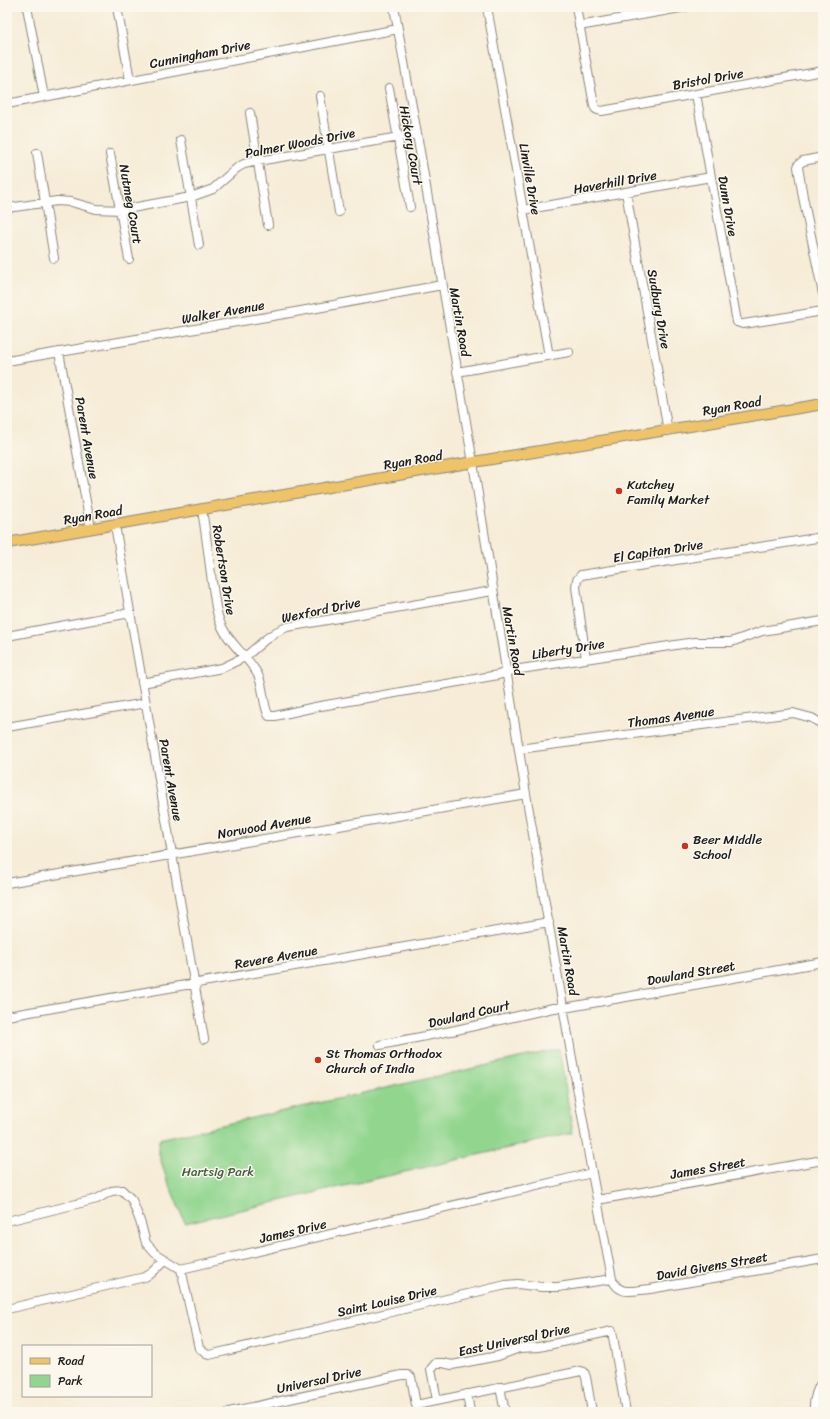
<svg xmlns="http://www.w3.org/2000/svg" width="830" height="1419" viewBox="0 0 830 1419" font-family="Sriracha,sans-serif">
	<rect width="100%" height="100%" fill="#fbf7ec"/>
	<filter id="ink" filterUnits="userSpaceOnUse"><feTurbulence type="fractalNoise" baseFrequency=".025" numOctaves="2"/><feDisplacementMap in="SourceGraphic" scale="8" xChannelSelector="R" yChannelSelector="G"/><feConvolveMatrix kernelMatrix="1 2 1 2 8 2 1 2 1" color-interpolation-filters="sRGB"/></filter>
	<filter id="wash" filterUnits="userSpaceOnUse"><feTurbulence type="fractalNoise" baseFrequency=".012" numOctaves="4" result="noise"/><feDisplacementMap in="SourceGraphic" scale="16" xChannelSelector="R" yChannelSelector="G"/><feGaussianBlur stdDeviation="0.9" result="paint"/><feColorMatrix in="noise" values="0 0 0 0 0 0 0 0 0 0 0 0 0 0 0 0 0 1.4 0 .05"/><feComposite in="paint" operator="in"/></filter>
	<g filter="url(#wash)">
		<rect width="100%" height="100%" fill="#f6ecd7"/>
		<path fill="#91d58e" stroke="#567855" d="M559,1049L573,1133L185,1223L165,1174L159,1154V1139Z"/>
	</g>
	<g filter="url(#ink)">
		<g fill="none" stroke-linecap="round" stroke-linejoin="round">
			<defs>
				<path id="minor" d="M27,7L44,97
					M117,7L130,80
					M394,7L417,134L473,463L526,794L592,1173L612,1279C620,1297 633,1290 650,1289L823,1259
					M487,7L549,356
					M576,7L594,105C595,110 597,110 602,111L823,71
					M579,26L686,7
					M389,88L410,207
					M696,94L737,322L743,324L750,323L823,311
					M320,96L339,212
					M7,104L398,29
					M250,113L268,225
					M181,140L199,245
					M37,153L54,258
					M110,154L129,259
					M823,157L803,161L799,164L798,167L803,197L823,294
					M626,192L668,431
					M7,208L57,201L71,202L96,209L121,210L191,197L213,189L237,168L244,164L258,161L417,134
					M523,210L711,177
					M59,352L91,529
					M7,361L290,313L442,285
					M457,372L569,352
					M202,510C206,534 209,558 212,582C215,597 215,614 222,627C231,646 249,657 258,675C264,687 263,707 269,716H275L315,707L498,675L514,670L695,642H731L762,631L823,621
					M115,525L204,1039
					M7,636L130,613
					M586,659L576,587L577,580L581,575L823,537
					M142,683L222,668L245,657L266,639L276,632L287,627L492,591
					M7,727L146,703
					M519,749L793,713L812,718L823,725
					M7,883L526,794
					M7,1016L549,922
					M380,1045L456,1030L553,1008H564L823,962
					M597,1200L823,1160
					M7,1221L97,1199L111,1191L122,1190L132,1200L141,1224L146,1243L155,1253L181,1269L592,1173
					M181,1269L199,1348L206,1354L209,1355L506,1285L518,1284L542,1287H558L612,1279
					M7,1309L145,1277L152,1273L165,1260
					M500,1387L505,1412
					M467,1394L470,1412
					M437,1400L431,1369L436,1363H443L452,1365L498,1356L519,1348L539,1347L612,1331L626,1412
					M229,1412L402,1375H408L411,1377L416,1405L581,1371L584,1372L586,1377L592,1412
					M814,1412C813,1400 816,1390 823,1380"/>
				<path id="major" d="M7,543L462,464L823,404"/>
			</defs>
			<use href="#minor" stroke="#89847a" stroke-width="10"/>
			<use href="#major" stroke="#89847a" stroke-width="12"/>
			<use href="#minor" stroke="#fff" stroke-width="8"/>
			<use href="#major" stroke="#efc469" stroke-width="10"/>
		</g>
	</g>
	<g fill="#c8321e" stroke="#fbf7ec" stroke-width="1.5">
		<circle cx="619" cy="491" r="4"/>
		<circle cx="685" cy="846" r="4"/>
		<circle cx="318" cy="1060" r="4"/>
	</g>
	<g text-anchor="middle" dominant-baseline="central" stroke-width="3" stroke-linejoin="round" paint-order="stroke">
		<g font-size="13" fill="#1c1c1c" stroke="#fbf7ec">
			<text transform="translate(200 54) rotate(-11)">Cunningham Drive</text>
			<text transform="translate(708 79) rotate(-10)">Bristol Drive</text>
			<text transform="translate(300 143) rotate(-11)">Palmer Woods Drive</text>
			<text transform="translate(411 145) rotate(80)">Hickory Court</text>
			<text transform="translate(530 179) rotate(80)">Linville Drive</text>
			<text transform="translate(615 182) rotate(-10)">Haverhill Drive</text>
			<text transform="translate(131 204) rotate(80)">Nutmeg Court</text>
			<text transform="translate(728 206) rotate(80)">Dunn Drive</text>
			<text transform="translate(659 309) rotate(80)">Sudbury Drive</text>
			<text transform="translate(223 312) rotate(-10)">Walker Avenue</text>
			<text transform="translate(460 322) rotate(80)">Martin Road</text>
			<text transform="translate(732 406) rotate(-10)">Ryan Road</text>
			<text transform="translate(87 438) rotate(80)">Parent Avenue</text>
			<text transform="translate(413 460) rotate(-10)">Ryan Road</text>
			<text transform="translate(93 515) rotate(-10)">Ryan Road</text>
			<text transform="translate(658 551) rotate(-9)">El Capitan Drive</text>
			<text transform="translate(224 570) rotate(81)">Robertson Drive</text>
			<text transform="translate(321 610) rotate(-12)">Wexford Drive</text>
			<text transform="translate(513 641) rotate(80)">Martin Road</text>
			<text transform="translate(568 649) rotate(-9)">Liberty Drive</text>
			<text transform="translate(671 717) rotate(-8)">Thomas Avenue</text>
			<text transform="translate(171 780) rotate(80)">Parent Avenue</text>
			<text transform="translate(264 826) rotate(-10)">Norwood Avenue</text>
			<text transform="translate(276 957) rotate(-10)">Revere Avenue</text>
			<text transform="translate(568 961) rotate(80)">Martin Road</text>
			<text transform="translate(691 973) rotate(-10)">Dowland Street</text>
			<text transform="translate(469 1014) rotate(-13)">Dowland Court</text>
			<text transform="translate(708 1168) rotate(-10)">James Street</text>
			<text transform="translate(293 1231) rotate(-13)">James Drive</text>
			<text transform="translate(712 1266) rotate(-10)">David Givens Street</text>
			<text transform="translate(387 1301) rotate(-13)">Saint Louise Drive</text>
			<text transform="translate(514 1340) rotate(-12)">East Universal Drive</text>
			<text transform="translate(319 1380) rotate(-12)">Universal Drive</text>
		</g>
		<g font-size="13" fill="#1c1c1c" stroke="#fbf7ec" text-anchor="start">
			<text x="627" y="484">Kutchey<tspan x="627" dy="15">Family Market</tspan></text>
			<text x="693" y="839">Beer Middle<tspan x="693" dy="15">School</tspan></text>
			<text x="326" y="1053">St Thomas Orthodox<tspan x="326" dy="15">Church of India</tspan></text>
		</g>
		<g font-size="13" fill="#455d44" stroke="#fbf7ec">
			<text x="218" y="1171">Hartsig Park</text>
		</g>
	</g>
	<rect width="830" height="1419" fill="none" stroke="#fbf7ec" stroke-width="24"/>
	<rect x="22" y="1345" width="130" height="52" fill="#fbf7ec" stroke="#a29f99"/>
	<rect x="30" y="1358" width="20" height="6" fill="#efc469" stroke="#a29f99"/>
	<text x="58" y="1365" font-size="12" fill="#1c1c1c">Road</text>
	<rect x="30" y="1375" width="20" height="12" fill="#91d58e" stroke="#a29f99"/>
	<text x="58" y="1385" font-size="12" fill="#1c1c1c">Park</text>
</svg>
